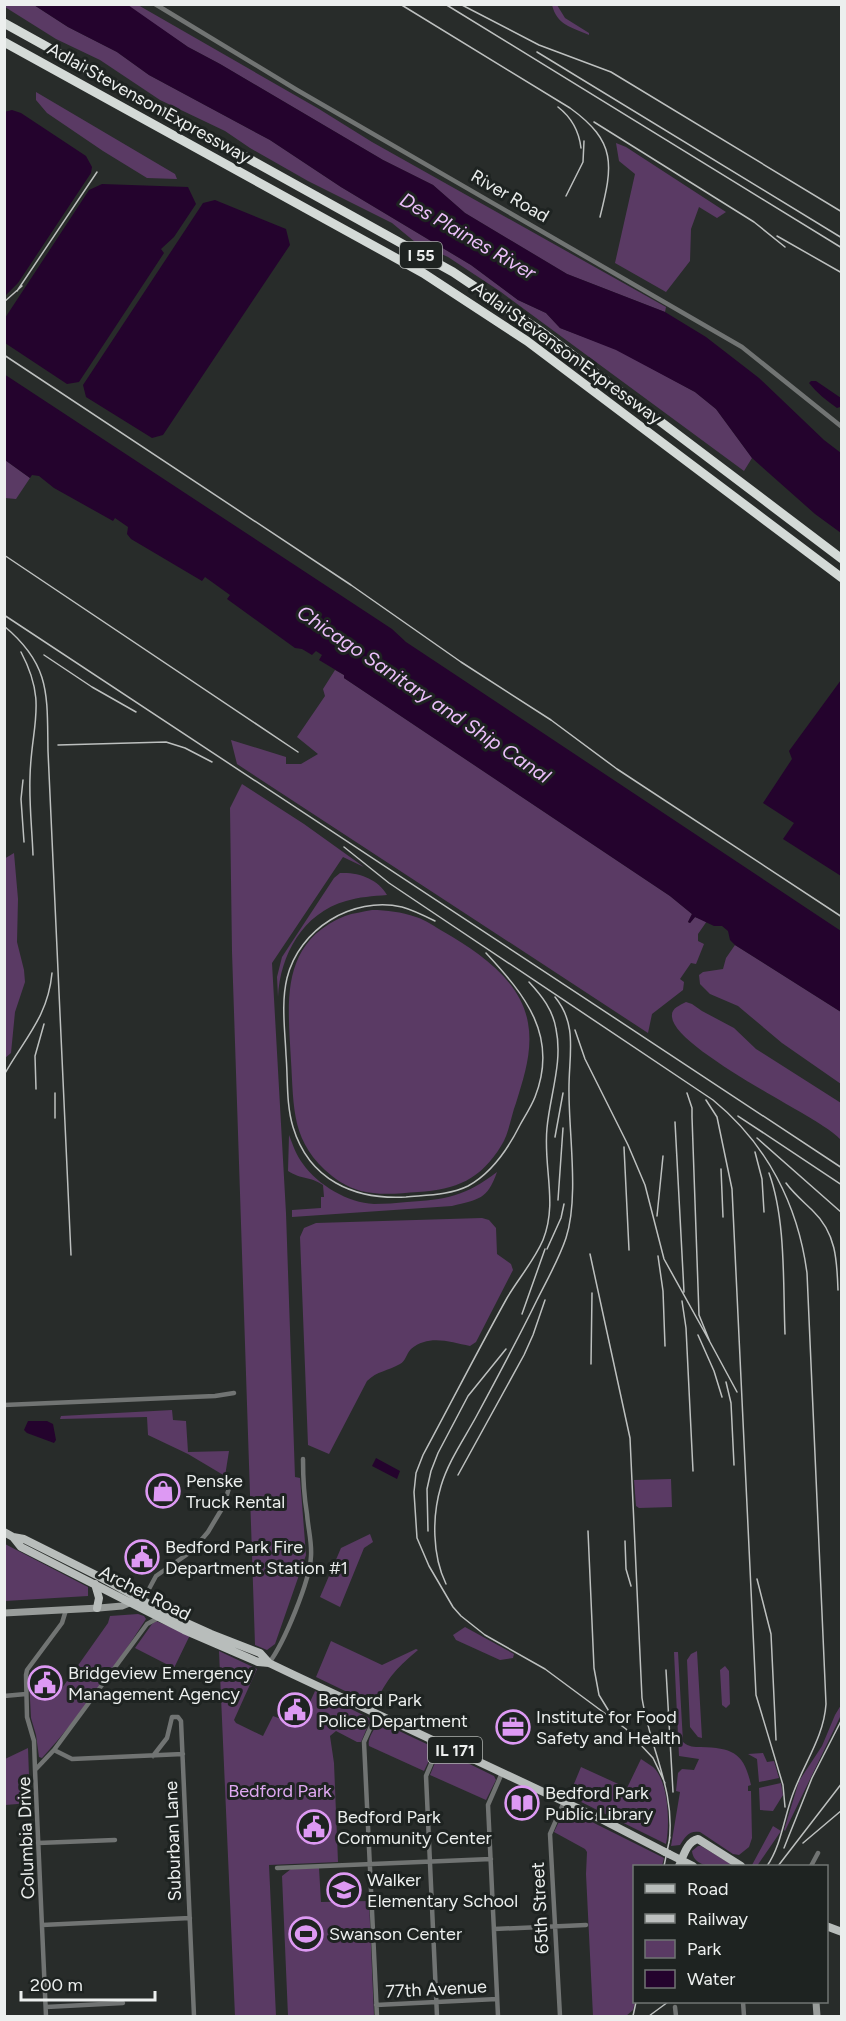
<svg xmlns="http://www.w3.org/2000/svg" width="846" height="2021" viewBox="0 0 846 2021" font-family="Figtree,sans-serif">
	<rect width="100%" height="100%" fill="#282c2a"/>
	<path fill="#5a3a64" d="M4,5H34L68,27L117,52L149,75L270,140L341,187L471,265L518,300L546,313L560,328L616,349L695,392L716,409L752,458L744,471L501,292L448,257L415,242L392,223L308,181L250,148L225,131L160,100L100,60L56,39L5,7Z
		M126,5H138L319,109L372,142L666,307L665,312L567,274L465,213L433,185L383,160L220,64L188,47Z
		M552,5H557L565,18L589,33V35C571,27 557,25 552,5Z
		M36,92L175,174L177,179L147,178L103,151L47,113L36,100Z
		M616,143L626,147L726,212L717,218L699,207L691,229L690,261L666,292L615,263L635,174L619,161Z
		M5,460L30,478L16,499L5,498Z
		M335,670L344,675V678L670,896L692,914L688,922L690,923L695,917L707,921L698,934V941L704,944L696,964L691,963L680,979L684,982L683,990L652,1014L648,1033L237,764L231,740L286,757V764H301L318,754L297,737L325,696L323,689Z
		M242,784L304,824L364,867L343,857L272,963L286,1213L295,1477L300,1478L306,1555L275,1644L267,1650L255,1645L232,952L230,808Z
		M14,853L18,899L17,942L24,970L25,982L15,1012L11,1053L5,1058L4,859Z
		M340,873C359,872 378,879 387,895C373,896 359,897 346,901C303,913 280,955 278,997L277,977L282,957L334,878Z
		M372,910C387,910 401,912 416,917C426,920 435,927 444,932C478,952 521,980 528,1023C533,1050 524,1077 516,1103C511,1116 509,1134 501,1146C481,1179 456,1190 418,1192C403,1193 388,1195 373,1193C358,1192 343,1185 332,1176C291,1143 294,1109 291,1061C288,1003 279,943 345,916C353,913 363,912 372,910Z
		M735,945L841,1012V1084L782,1043L738,1006L710,994L700,984L699,975L703,972L723,969L726,958Z
		M686,1002L692,1004L702,1011L734,1028L756,1049L841,1103V1140C836,1135 830,1130 823,1126C797,1108 674,1046 672,1017C671,1008 679,1006 686,1002Z
		M289,1135C293,1145 296,1155 303,1164C318,1185 348,1203 374,1204C385,1204 396,1203 407,1202C445,1200 466,1196 497,1172C487,1200 479,1199 452,1206L292,1217V1210L321,1208V1197H324L323,1185C310,1176 302,1180 288,1171Z
		M482,1218L489,1220L496,1228L497,1254L511,1264L513,1270L476,1342L470,1346C450,1342 429,1334 411,1349C406,1354 406,1361 400,1364C388,1371 377,1371 367,1381L329,1454L308,1445L300,1237L304,1228L316,1223Z
		M172,1410L173,1420L186,1421L188,1452L229,1451L225,1476L188,1454L148,1435L147,1417L60,1419L61,1416Z
		M671,1479L672,1507L639,1508L636,1506L634,1480Z
		M370,1534L373,1542L364,1548L340,1607L320,1597L341,1548Z
		M5,1544L88,1587V1596L5,1601Z
		M138,1614L144,1616L146,1619C115,1667 81,1715 42,1758L39,1757L36,1735L31,1718L29,1678L55,1698L108,1623L110,1616Z
		M156,1621L190,1635L174,1668L135,1648L152,1624Z
		M465,1627L514,1654L513,1658L500,1660L456,1640L453,1635Z
		M331,1641L382,1665L416,1649L418,1650C399,1666 389,1676 378,1698L368,1702L316,1677Z
		M219,1651L257,1669L234,1720L236,1723L263,1736L273,1716L299,1726L315,1691L371,1719L361,1742H357L336,1731L330,1736L334,1763L338,1862L269,1865L276,2016H235Z
		M697,1651L702,1738L698,1737L690,1727L687,1660L691,1654Z
		M674,1652H678L683,1742C689,1747 694,1747 701,1747C733,1748 744,1753 751,1785L748,1786V1791H751L752,1838L749,1847L739,1855L733,1854L700,1832C689,1830 685,1837 680,1845L671,1846L680,1792L676,1791L678,1773L682,1769L694,1770L699,1759L679,1756Z
		M725,1666L729,1671L730,1704L726,1708L722,1705L720,1670Z
		M841,1705V1715L785,1831L784,1830L799,1781L822,1746L835,1715Z
		M380,1722L433,1747L434,1750L424,1771L369,1746C367,1739 374,1730 377,1724Z
		M28,1748L30,1803L5,1805V1759Z
		M443,1751L494,1776L496,1780L486,1800L430,1775L439,1753Z
		M763,1753L767,1762L774,1761L779,1778L759,1782L757,1759L748,1754Z
		M641,1759C645,1762 649,1764 653,1767C669,1781 670,1825 666,1844L569,1796L581,1767L627,1788Z
		M781,1783L783,1795L773,1811L760,1810L759,1788Z
		M568,1810L664,1858L662,1866H634L635,2002L633,2010L626,2016H593L586,1874L587,1852L585,1849L554,1832L564,1811Z
		M773,1826L781,1831L757,1866L752,1865Z
		M698,1846H701L734,1866C720,1866 694,1870 692,1851Z
		M319,1868L321,1902L369,1901L374,2016H288L282,1876L291,1869Z"/>
	<path fill="#24032d" d="M34,5H128L188,47L220,64L383,160L433,185L465,213L567,274L665,312L706,337L759,378L824,440L841,453V533L815,514L752,458L716,409L695,392L616,350L560,328L546,313L518,300L471,265L341,187L270,140L149,75L117,52L68,27Z
		M12,110L21,113L86,156L92,167L91,173L18,283L5,296L4,112Z
		M102,184L188,187L196,204L174,237L161,249L164,253L79,382L67,384L5,343V318L89,190Z
		M215,200L286,229L290,245L163,435L152,438L86,397L83,385L203,203Z
		M4,374L392,629L406,642L841,931V1012L735,945L730,940L728,931L722,926H714L695,917L690,923L688,922L692,914L670,896L344,678V675L319,660L322,655L316,651L312,655L302,649L295,648L227,599L230,595L205,577L202,581L131,539L127,534L128,527L115,518L113,521L54,488L39,476L32,475L30,478L5,460Z
		M811,381H816L841,398L840,407L837,408C827,401 817,393 809,383Z
		M841,680V876L783,839L794,823L763,803L792,759L789,751Z
		M28,1421H47L53,1424L56,1440L54,1443L27,1433L24,1430Z
		M376,1458L400,1471L397,1479L372,1466Z"/>
	<g fill="none" stroke-linecap="round" stroke-linejoin="round">
		<path stroke="#717473" stroke-width="4.5" d="M155,4L297,90L742,347L842,427
			M4,1405L215,1396L234,1393
			M143,1600L156,1576L192,1551L208,1532L223,1507L231,1482
			M269,1663C284,1643 310,1581 311,1556C312,1542 308,1528 307,1514C304,1496 303,1477 303,1459
			M4,1696L26,1694
			M54,1750L72,1759L183,1754
			M153,1756L167,1738L172,1717H178L181,1721L194,2016
			M35,1770L34,1741L27,1717L26,1675L27,1670L62,1623L66,1610
			M38,1843L115,1840
			M811,1866L818,1853
			M277,1868L491,1859
			M42,1925L190,1918
			M494,1929L586,1925
			M743,2002L744,2016
			M376,2005L497,1999
			M46,2007L123,2003
			M675,2007L676,2016
			M46,2016L35,1770L54,1750L147,1624L158,1618
			M377,2016L364,1742L377,1713
			M437,2016L426,1776L440,1743
			M498,2016L488,1805L502,1773
			M560,2016L550,1834L564,1802"/>
		<path stroke="#999d9b" stroke-width="7" d="M4,1613L99,1608L122,1606L132,1602
			M816,2002L817,2016"/>
		<path stroke="#b8bdbb" stroke-width="8" d="M4,1532L13,1537L24,1539L100,1577L171,1616L211,1634L260,1653L269,1663
			M13,1537L21,1547L184,1630L258,1662L269,1663L292,1674L603,1820L665,1852
			M95,1584L99,1598L97,1608
			M669,1854L693,1866
			M679,1866C683,1857 687,1841 698,1839L741,1866
			M826,1926L842,1932"/>
		<path stroke="#d4dad7" stroke-width="9" d="M4,23L453,272L542,332L842,559
			M4,42L423,273L527,341L842,578"/>
		<path stroke="#bdc0bf" stroke-width="1.5" d="M400,4L570,108C617,142 613,165 600,217
			M445,4L842,248
			M460,4L539,45L611,72L842,212
			M537,52L842,238
			M558,107C571,117 579,131 581,148
			M594,122L754,222L785,247
			M566,196L583,162L584,141
			M777,236L842,273
			M17,291L97,172
			M4,302L22,286
			M4,355L351,585L461,662L551,720L617,769L842,917
			M4,555L298,752
			M4,615L842,1168
			M4,626C51,665 47,695 48,751L71,1255
			M21,652C48,703 31,725 30,777C29,803 32,829 33,855
			M44,655L92,687L136,712
			M58,745L166,742L185,748L212,762
			M23,780L21,799L24,842
			M344,847L389,883L713,1100C767,1144 798,1205 807,1273L826,1704C824,1736 805,1762 794,1791C784,1816 782,1844 767,1866
			M435,921C425,916 413,910 402,907C352,896 299,929 287,978C281,1003 285,1030 286,1055C288,1078 286,1104 293,1127C309,1180 354,1200 406,1197C426,1195 450,1195 468,1186C492,1173 508,1149 520,1125C525,1116 531,1107 535,1097C559,1036 525,995 486,953
			M529,982C542,996 553,1010 556,1029C563,1062 550,1095 547,1128C543,1167 558,1203 543,1240C534,1261 518,1279 507,1298C478,1350 451,1403 423,1455L416,1473L414,1492L417,1538L429,1566L453,1607L461,1616L485,1635L545,1669L626,1729L653,1758L665,1783
			M575,1030L585,1059L628,1145L645,1185L664,1259L710,1342
			M4,1075C24,1039 48,1017 52,973
			M36,1089L35,1056L44,1024
			M687,1093L692,1108V1117L699,1315L710,1342L737,1392
			M706,1100L717,1117L732,1189L756,1695L783,1785L785,1807
			M738,1116L842,1185
			M55,1118V1093
			M675,1122L684,1292
			M555,1137L563,1093
			M757,1138L842,1213
			M624,1147L629,1250
			M755,1152L762,1179L764,1212
			M721,1169L723,1217
			M769,1173C786,1219 783,1285 785,1334
			M786,1183C794,1194 804,1202 813,1211C836,1233 837,1260 838,1290
			M558,1200L563,1128
			M657,1216L663,1156
			M547,1249L561,1218L564,1204
			M590,1254L630,1438L642,1698C650,1749 676,1791 669,1843
			M658,1256L663,1291L665,1346
			M682,1301L686,1328L693,1471
			M522,1314L545,1249
			M698,1335L714,1371L722,1397
			M591,1364L592,1293
			M726,1382L731,1403L734,1465
			M458,1475L524,1355L533,1335L545,1300
			M428,1531L427,1489L431,1471L438,1453L468,1396L506,1349
			M588,1531L594,1668L599,1695L610,1713
			M625,1541L626,1569L631,1586
			M757,1579L771,1634L776,1740
			M446,1584C432,1555 432,1516 441,1486C448,1462 464,1439 476,1417C497,1378 518,1339 537,1300C547,1280 559,1259 566,1238C579,1198 569,1135 569,1093C568,1058 579,1026 555,997
			M666,1670L673,1792
			M803,1843L842,1810
			M784,1848L812,1778L842,1719
			M664,1866L670,1837
			M778,1866L842,1783
			M633,2016L636,2002
			M649,2016L668,2002"/>
		<path stroke="#b8bdbb" stroke-width="8" d="M665,1852L669,1854"/>
	</g>
	<defs>
		<symbol id="shop-ring" viewBox="-11 -11 22 22"><circle r="9.5" fill="#1e2321" stroke="#dd99f3" stroke-width="1.5"/><path d="M-5-2.5h2.3a2.7 3.5 0 0 1 5.4 0H5L5.5 6h-11ZM-1.5-2.5h3a1.5 2.3 0 0 0-3 0Z" fill="#dd99f3"/></symbol>
		<symbol id="civic-ring" viewBox="-11 -11 22 22"><circle r="9.5" fill="#1e2321" stroke="#dd99f3" stroke-width="1.5"/><path d="M-.6-6.5H3V-4.5H.6V-3L4-1V1h2V6H-6V1h2V-1L-.6-3ZM-1.2 2.5V6h2.4V2.5Z" fill="#dd99f3"/></symbol>
		<symbol id="office-ring" viewBox="-11 -11 22 22"><circle r="9.5" fill="#1e2321" stroke="#dd99f3" stroke-width="1.5"/><path d="M-6-3h4V-5.5h4V-3h4V5H-6ZM-1-4.5V-3h2v-1.5ZM-6 0V1H6V0Z" fill="#dd99f3"/></symbol>
		<symbol id="library-ring" viewBox="-11 -11 22 22"><circle r="9.5" fill="#1e2321" stroke="#dd99f3" stroke-width="1.5"/><path d="M-6-4Q-3-5.5-.7-3.5V5Q-3 3-6 4ZM6-4Q3-5.5 .7-3.5V5Q3 3 6 4Z" fill="#dd99f3"/></symbol>
		<symbol id="school-ring" viewBox="-11 -11 22 22"><circle r="9.5" fill="#1e2321" stroke="#dd99f3" stroke-width="1.5"/><path d="M0-5L7-2L0 1L-7-2ZM-4 1L0 2.5L4 1V4Q0 6-4 4Z" fill="#dd99f3"/></symbol>
		<symbol id="stadium-ring" viewBox="-11 -11 22 22"><circle r="9.5" fill="#1e2321" stroke="#dd99f3" stroke-width="1.5"/><path d="M0-5a6.5 5 0 1 0 0 10a6.5 5 0 1 0 0-10ZM-3.5-1.8h7v3.6h-7Z" fill="#dd99f3"/></symbol>
	</defs>
	<g fill-rule="evenodd">
		<use href="#shop-ring" x="144" y="1472" width="38" height="38"/>
		<use href="#civic-ring" x="123" y="1538" width="38" height="38"/>
		<use href="#civic-ring" x="26" y="1664" width="38" height="38"/>
		<use href="#civic-ring" x="276" y="1691" width="38" height="38"/>
		<use href="#office-ring" x="494" y="1708" width="38" height="38"/>
		<use href="#library-ring" x="503" y="1784" width="38" height="38"/>
		<use href="#civic-ring" x="295" y="1808" width="38" height="38"/>
		<use href="#school-ring" x="325" y="1871" width="38" height="38"/>
		<use href="#stadium-ring" x="287" y="1915" width="38" height="38"/>
	</g>
	<g text-anchor="middle" dominant-baseline="central" stroke-width="6" stroke-linejoin="round" paint-order="stroke">
		<g fill="#1e2321" stroke="#aeb2b0" stroke-width="1.5">
			<rect x="400" y="242" width="42" height="26" rx="4.5"/>
			<rect x="428" y="1737" width="54" height="26" rx="4.5"/>
		</g>
		<g font-size="16" font-weight="bold" fill="#ecefee">
			<text x="421" y="255">I 55</text>
			<text x="455" y="1750">IL 171</text>
		</g>
		<g font-size="18" fill="#ecefee" stroke="#1e2321">
			<text transform="translate(149 103) rotate(29)">Adlai Stevenson Expressway</text>
			<text transform="translate(510 196) rotate(30)">River Road</text>
			<text transform="translate(567 353) rotate(36)">Adlai Stevenson Expressway</text>
			<text transform="translate(145 1593) rotate(27)">Archer Road</text>
			<text transform="translate(26 1838) rotate(-92)">Columbia Drive</text>
			<text transform="translate(173 1841) rotate(-92)">Suburban Lane</text>
			<text transform="translate(540 1908) rotate(-93)">65th Street</text>
			<text transform="translate(436 1989) rotate(-3)">77th Avenue</text>
		</g>
		<g font-size="18" fill="#ecefee" stroke="#1e2321" text-anchor="start">
			<text x="186" y="1481">Penske<tspan x="186" dy="21">Truck Rental</tspan></text>
			<text x="165" y="1547">Bedford Park Fire<tspan x="165" dy="21">Department Station #1</tspan></text>
			<text x="68" y="1673">Bridgeview Emergency<tspan x="68" dy="21">Management Agency</tspan></text>
			<text x="318" y="1700">Bedford Park<tspan x="318" dy="21">Police Department</tspan></text>
			<text x="536" y="1717">Institute for Food<tspan x="536" dy="21">Safety and Health</tspan></text>
			<text x="545" y="1793">Bedford Park<tspan x="545" dy="21">Public Library</tspan></text>
			<text x="337" y="1817">Bedford Park<tspan x="337" dy="21">Community Center</tspan></text>
			<text x="367" y="1880">Walker<tspan x="367" dy="21">Elementary School</tspan></text>
			<text x="329" y="1934">Swanson Center</text>
		</g>
		<g font-size="18" fill="#e0a9f2" stroke="#1e2321">
			<text x="280" y="1791">Bedford Park</text>
		</g>
		<g font-size="20" font-style="italic" fill="#ebbffa" stroke="#1e2321">
			<text transform="translate(468 236) rotate(30)">Des Plaines River</text>
			<text transform="translate(424 694) rotate(34)">Chicago Sanitary and Ship Canal</text>
		</g>
	</g>
	<rect width="846" height="2021" fill="none" stroke="#ecefee" stroke-width="12"/>
	<rect x="633" y="1865" width="195" height="138" fill="#1e2321" stroke="#707573" stroke-width="1.5"/>
	<rect x="645" y="1884" width="30" height="9" fill="#b8bdbb" stroke="#707573" stroke-width="1.5"/>
	<text x="687" y="1895" font-size="18" fill="#ecefee">Road</text>
	<rect x="645" y="1914" width="30" height="9" fill="#bdc0bf" stroke="#707573" stroke-width="1.5"/>
	<text x="687" y="1925" font-size="18" fill="#ecefee">Railway</text>
	<rect x="645" y="1940" width="30" height="18" fill="#5a3a64" stroke="#707573" stroke-width="1.5"/>
	<text x="687" y="1955" font-size="18" fill="#ecefee">Park</text>
	<rect x="645" y="1970" width="30" height="18" fill="#24032d" stroke="#707573" stroke-width="1.5"/>
	<text x="687" y="1985" font-size="18" fill="#ecefee">Water</text>
	<path d="M21 1991v9h134v-9" fill="none" stroke="#ecefee" stroke-width="3"/>
	<text x="30" y="1991" font-size="18" fill="#ecefee" stroke="#1e2321" stroke-width="4.5" paint-order="stroke">200 m</text>
</svg>
